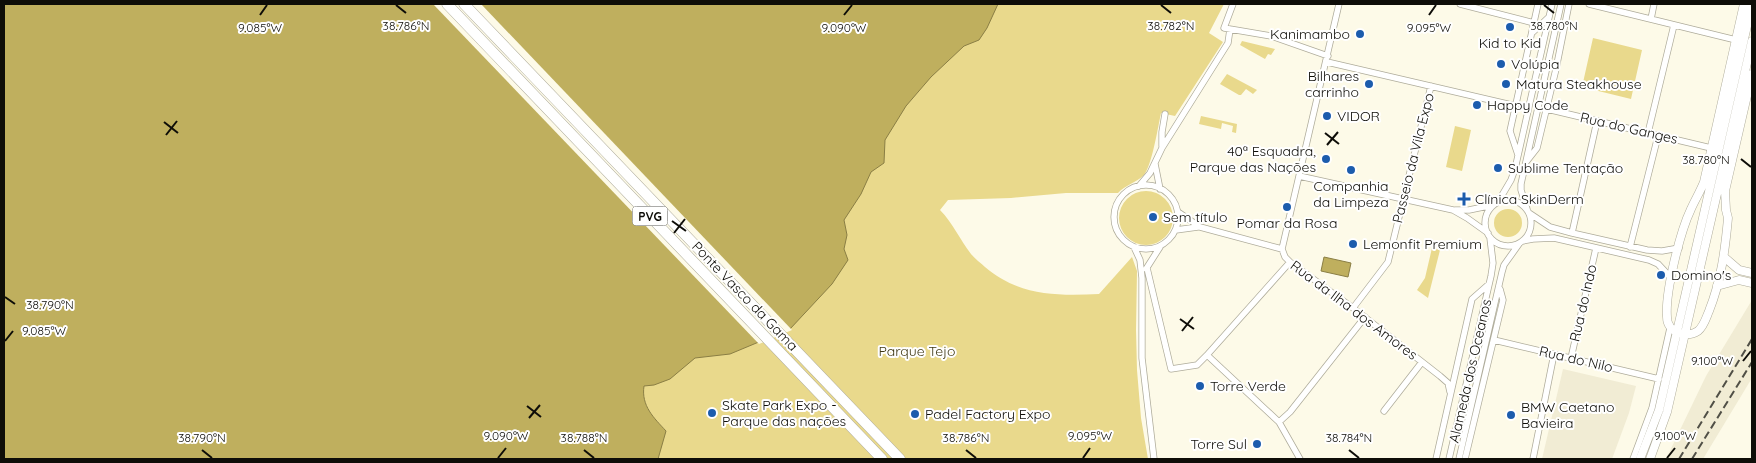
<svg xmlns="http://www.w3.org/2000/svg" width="1756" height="463" viewBox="0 0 1756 463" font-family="Quicksand,sans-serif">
	<rect width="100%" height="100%" fill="#fdfae8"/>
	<path fill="#f1ecd4" d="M1752,300V378L1703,459H1666L1706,376Z
		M1563,369L1636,386L1629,413L1612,459H1542Z"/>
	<path fill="#e9d98c" d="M781,4H1224L1209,33L1223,42L1175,116L1161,113C1158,127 1152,165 1144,175C1136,183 1125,185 1118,193H1066L1011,198L948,200L940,210C953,223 960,240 971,254C975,259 981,263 985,267C1019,296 1057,296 1099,294L1132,257L1137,271L1136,330L1137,370L1141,418L1148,459H363Z
		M1593,38L1642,50L1631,99L1582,87Z
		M1242,41L1275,49L1271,55L1268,54L1265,59L1240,45Z
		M1227,74L1257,90L1253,94L1246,89L1241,95H1239L1220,84Z
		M1201,116L1237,124L1236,133L1232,132L1233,126L1222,123L1221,129L1199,124Z
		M1455,126L1471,130L1462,171L1446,167Z
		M1119 218a27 27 0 1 1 54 0a27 27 0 1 1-54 0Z
		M1494 223a14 14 0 1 1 28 0a14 14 0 1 1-28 0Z
		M1432,248L1440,250L1428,298L1417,290L1425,278Z"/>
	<path fill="#bfaf5e" stroke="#8a7e44" d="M4,4H998L987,28L979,40L964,46L931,77L906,106L885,140L884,163L871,172L861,194L844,220L847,235L844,249L848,260L832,284L790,329L730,354L695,358L670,379L654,385L644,386C641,406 654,418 666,431L658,459H4Z
		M1324,257L1351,263L1348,277L1321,271Z"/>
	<path fill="#fdfae8" d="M433,4H481L792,330L759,344Z"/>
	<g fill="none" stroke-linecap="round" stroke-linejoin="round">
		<defs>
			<path id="street" d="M1233,4L1224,28L1271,36L1328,56
				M1339,4L1282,249L1285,257L1290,262L1353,308L1440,376L1448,383L1450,392
				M1460,4L1534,23
				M1589,4L1736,40
				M1651,19L1654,4
				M1533,32L1549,17
				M1327,62L1516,106
				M1547,109L1711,148
				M1648,133L1674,25
				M1162,146V132L1165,114
				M1518,155L1510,131L1538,4
				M1526,162L1537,148L1556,69L1569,4
				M1155,164L1160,189
				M1299,176L1453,210L1467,218L1488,233
				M1114 217a32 32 0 1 1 64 0a32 32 0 1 1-64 0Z
				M1139,186L1150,173L1162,148L1228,43L1230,29
				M1485 223a23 23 0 1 1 46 0a23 23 0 1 1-46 0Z
				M1498,202L1511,180L1515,169L1552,4
				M1527,209L1521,190V184L1561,4
				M1455,210H1469L1493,205
				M1178,212L1200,227L1282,249
				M1529,213L1550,227L1572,233L1647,250L1662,251L1679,248
				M1176,230L1198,227
				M1572,233L1597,121
				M1523,241L1533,239L1554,238L1649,260L1658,264L1672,279
				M1134,247L1140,260L1142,278V358L1154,459
				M1630,247L1658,136
				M1147,268L1171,369L1197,365L1207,355L1279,422L1300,459
				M1146,269L1160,247
				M1353,308L1388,262L1431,86
				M1494,340L1659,379
				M1207,355L1290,262
				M1571,358L1596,248
				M1384,411L1422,362
				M1279,422L1290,412L1365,317
				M1436,459L1472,299L1489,284
				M1449,459L1491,276L1493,263L1490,238
				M1459,459L1502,272L1504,265L1519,244
				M1465,459L1503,300L1500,289
				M1533,459L1554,354
				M1633,459L1652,408L1670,328"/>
			<path id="secondary" d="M1744,4L1704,182C1700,192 1695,200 1691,209C1680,232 1665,292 1667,317C1667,325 1672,331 1680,333C1686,335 1692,335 1698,331C1704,326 1706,318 1709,311C1721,281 1725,251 1728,218L1726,210L1725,191L1752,74
				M1724,257L1739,270L1752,273
				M1717,286L1739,280L1752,283
				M1640,459L1659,410L1752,4
				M1650,459L1667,412L1752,41"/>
			<path id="highway" d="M447,4L882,459
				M464,4L900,459"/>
		</defs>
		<use href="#street" stroke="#afac9b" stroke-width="7"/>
		<use href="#secondary" stroke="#afac9b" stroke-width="9"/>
		<use href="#highway" stroke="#afac9b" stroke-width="11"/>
		<use href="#street" stroke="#fff" stroke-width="5.5"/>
		<use href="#secondary" stroke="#fff" stroke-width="8"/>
		<use href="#highway" stroke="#fff" stroke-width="10"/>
		<path stroke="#504f46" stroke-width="2" stroke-dasharray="8 4" stroke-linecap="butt" d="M1679,459L1752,339
			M1692,459L1752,362"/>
	</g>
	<path fill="none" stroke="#0e0d08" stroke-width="2" d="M396,5L406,13M1161,5L1171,13M1544,5L1554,13M260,15L267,5M844,15L852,5M1429,15L1436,5M164,122L178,133M1325,133L1339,144M166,135L177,121M1327,145L1338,132M1741,159L1751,167M672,221L686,231M674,233L685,219M5,297L15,304M1180,319L1194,329M1182,331L1193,317M5,341L13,331M1743,361L1751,351M527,406L541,417M529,418L540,405M202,450L212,458M584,450L594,458M966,450L976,458M1349,450L1359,458M498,458L506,448M1083,458L1090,448M1667,458L1675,448"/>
	<g fill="#1c5cad" stroke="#fff" stroke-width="2">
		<circle cx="1510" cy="27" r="5"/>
		<circle cx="1360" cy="34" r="5"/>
		<circle cx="1501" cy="64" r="5"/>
		<circle cx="1369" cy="84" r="5"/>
		<circle cx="1506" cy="84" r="5"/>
		<circle cx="1477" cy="105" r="5"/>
		<circle cx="1327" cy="116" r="5"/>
		<circle cx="1326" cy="159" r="5"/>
		<circle cx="1498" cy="168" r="5"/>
		<circle cx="1351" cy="170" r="5"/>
		<path d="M1461.5 191.5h5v5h5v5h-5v5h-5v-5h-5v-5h5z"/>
		<circle cx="1287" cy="207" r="5"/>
		<circle cx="1153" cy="217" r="5"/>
		<circle cx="1353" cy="244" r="5"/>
		<circle cx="1661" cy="275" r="5"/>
		<circle cx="1200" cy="386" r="5"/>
		<circle cx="712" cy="413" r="5"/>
		<circle cx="915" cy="414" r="5"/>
		<circle cx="1511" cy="415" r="5"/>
		<circle cx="1257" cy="444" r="5"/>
	</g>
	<g text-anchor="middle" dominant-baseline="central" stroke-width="4" stroke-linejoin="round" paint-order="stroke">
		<rect fill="#fff" stroke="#565652" stroke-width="1" x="632.5" y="206.5" width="35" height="19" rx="4"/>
		<g font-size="12" font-weight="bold" fill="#0e0d08">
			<text x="650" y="216">PVG</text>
		</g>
		<g font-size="14" fill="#0e0d08" stroke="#fff" text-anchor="start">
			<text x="1350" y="34" text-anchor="end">Kanimambo</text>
			<text x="1510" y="43" text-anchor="middle">Kid to Kid</text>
			<text x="1511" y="64">Volúpia</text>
			<text x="1359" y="76" text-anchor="end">Bilhares<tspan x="1359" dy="16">carrinho</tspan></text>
			<text x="1516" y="84">Matura Steakhouse</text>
			<text x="1487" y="105">Happy Code</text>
			<text x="1337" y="116">VIDOR</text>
			<text x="1316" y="151" text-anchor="end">40ª Esquadra,<tspan x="1316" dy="16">Parque das Nações</tspan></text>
			<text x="1508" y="168">Sublime Tentação</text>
			<text x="1351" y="186" text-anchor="middle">Companhia<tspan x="1351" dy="16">da Limpeza</tspan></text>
			<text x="1475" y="199">Clínica SkinDerm</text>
			<text x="1163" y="217">Sem título</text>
			<text x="1287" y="223" text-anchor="middle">Pomar da Rosa</text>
			<text x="1363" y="244">Lemonfit Premium</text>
			<text x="1671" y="275">Domino's</text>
			<text x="1210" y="386">Torre Verde</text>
			<text x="722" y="405">Skate Park Expo -<tspan x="722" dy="16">Parque das nações</tspan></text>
			<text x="1521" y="407">BMW Caetano<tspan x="1521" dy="16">Bavieira</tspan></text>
			<text x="925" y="414">Padel Factory Expo</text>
			<text x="1247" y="444" text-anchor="end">Torre Sul</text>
		</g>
		<g font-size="14" fill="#0e0d08" stroke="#fff">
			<text transform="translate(1629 128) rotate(13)">Rua do Ganges</text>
			<text transform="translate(1413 158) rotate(-76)">Passeio da Vila Expo</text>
			<text transform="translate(745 296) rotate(46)">Ponte Vasco da Gama</text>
			<text transform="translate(1583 303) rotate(-77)">Rua do Indo</text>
			<text transform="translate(1354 310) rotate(37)">Rua da Ilha dos Amores</text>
			<text transform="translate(1576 359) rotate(13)">Rua do Nilo</text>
			<text transform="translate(1470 371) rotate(-77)">Alameda dos Oceanos</text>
		</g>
		<g font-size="14" fill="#3e3713" stroke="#fff">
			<text x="917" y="351">Parque Tejo</text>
		</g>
	</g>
	<g font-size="12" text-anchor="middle" fill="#0e0d08" stroke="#fff" stroke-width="4" stroke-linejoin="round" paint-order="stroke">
		<text x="406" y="30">38.786°N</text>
		<text x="1171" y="30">38.782°N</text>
		<text x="1554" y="30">38.780°N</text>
		<text x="844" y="32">9.090°W</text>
		<text x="260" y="32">9.085°W</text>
		<text x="1429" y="32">9.095°W</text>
		<text x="1706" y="164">38.780°N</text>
		<text x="50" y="309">38.790°N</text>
		<text x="44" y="335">9.085°W</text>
		<text x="1712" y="365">9.100°W</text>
		<text x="506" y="440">9.090°W</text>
		<text x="1090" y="440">9.095°W</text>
		<text x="1675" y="440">9.100°W</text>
		<text x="202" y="442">38.790°N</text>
		<text x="584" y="442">38.788°N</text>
		<text x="966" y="442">38.786°N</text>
		<text x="1349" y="442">38.784°N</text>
	</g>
	<rect width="1756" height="463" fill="none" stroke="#0e0d08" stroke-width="10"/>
</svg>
